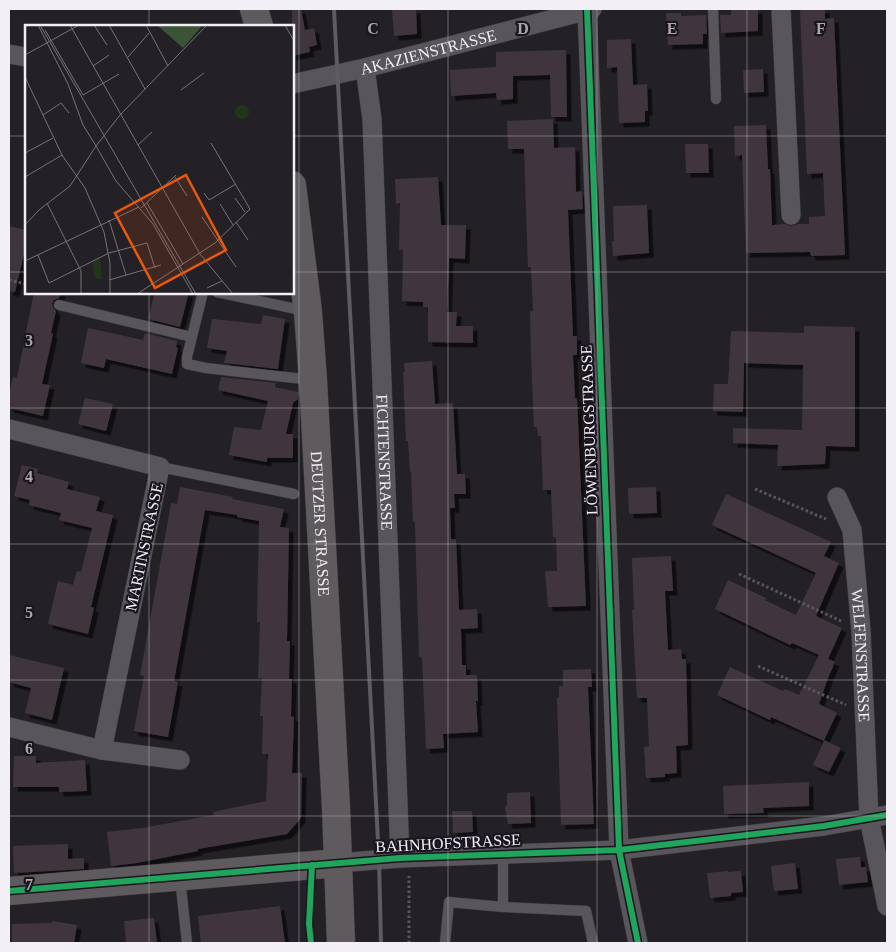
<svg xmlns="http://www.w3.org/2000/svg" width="896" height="952" viewBox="0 0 896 952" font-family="'Times New Roman',serif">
	<defs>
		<filter id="shadow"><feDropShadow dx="4.5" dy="4.5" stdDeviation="0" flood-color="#0009"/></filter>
	</defs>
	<rect width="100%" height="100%" fill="#232026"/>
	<path fill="#40363d" filter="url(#shadow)" d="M292,9H301L305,30L314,28L317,45L309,47L310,52L292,56Z
		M392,9H416L417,34L394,36Z
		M731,9H758V31L721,33L720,15H731Z
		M800,9H825V19L834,18L845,255L811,256L810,252L746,253L742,155L735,156L734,126L766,125L768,169H770L772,225L785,224L791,226L798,224H809V217L825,216L823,173L807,174Z
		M666,13H681V16L706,15L707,34H703V44L668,45Z
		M631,39L633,85L647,84L648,111H645V122L619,123L617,67L607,68V40Z
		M566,50L567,117H551L550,75L513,76V99L497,100L496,93L451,96L450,70L496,67V52Z
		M763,69L764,92L744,93L743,70Z
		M553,119L554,148L575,147L576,192L582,191L583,209L568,210L573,336H577V355H573L575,398H577L586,606L548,607L545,571H557L556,537H553L551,490H543L541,436H538L537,427H534L531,355L530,311H533L531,267H528L524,149H508L507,121Z
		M685,144H708L709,173H686Z
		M438,177L441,225H466L465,259L449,258L447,312H457L456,326H473V343L428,342V307H423V302L402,301L403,250H399L400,203L396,204L395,179Z
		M647,205L649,253L613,256L612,241H614L613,206Z
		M9,226L26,230V245L15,292L9,291Z
		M34,292H61L59,298L54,300L52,304L53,307L56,311L51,333L53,334L42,384L50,385L43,416L9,408V393L13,377L17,378Z
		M155,292H189L180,327L148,319Z
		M263,315L285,319L278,369L224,363L227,351L207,348L212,319L261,324Z
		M804,326L855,327V447L826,446L825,464L777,466L778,445L733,443V428L802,430L803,365L744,363L743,412L713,411L714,384H728L731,331L804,333Z
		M88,328L143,340L145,333L177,341L176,347L178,348L172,374L106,359L104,368L81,363Z
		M432,361L435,404L453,403L457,474H465L466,494H454L455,508H450L451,539H456L459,610L477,609L478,628L461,629L462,665H466V675H477L478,701H476L478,732L443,734L444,748L426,749L422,657H419L415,522H413L411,472H410L408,441H406L403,372H405L404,363Z
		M221,377L276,383L275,387L298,392V399L293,403L286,434H293V458H267V462L229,455L234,427L261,430L268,401L218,390Z
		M85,398L113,404L106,431L78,424Z
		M22,465L38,469L37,473L69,482L67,489L100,497L96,511L113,515L91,607L94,608L88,634L48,624L58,581L73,585L77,571L81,572L92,528L59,520L61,513L29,505L30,500L14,496Z
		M180,487L233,497L232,499L284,509L280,527L289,528L287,641H290L289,679H292L291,716L294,717L292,773H302L301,818L287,834L198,849V851L137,863L111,866L107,832L142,828L214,815L213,812L266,801L268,754H262L263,716H260L262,678H258L260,622H257L259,521L237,517V515L205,510L174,681L178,682L168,737L134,731L144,676L140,675L169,515L171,503L177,504Z
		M656,487L657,513L629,514L628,488Z
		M726,494L831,542L824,556L839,563L816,616L842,628L828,659L792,643L790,645L715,609L728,580L766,598L765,600L796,615L816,573L712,525Z
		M671,556L673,591H665L668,650L681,649L682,659H686L688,745L676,746L677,773L665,774V777L646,778L644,747L649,746L647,698H637L632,610H634L632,558Z
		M9,655L64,668L52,720L25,713L31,688L9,682Z
		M819,655L835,662L828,678L819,704L837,713L824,740L841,748L829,772L813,765L824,741L771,717L770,720L717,695L730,667L783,691L785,689L799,695Z
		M591,669L592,687H588L594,824L561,825L557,698H559V686H563V670Z
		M14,756H36V763L85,760L87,791L59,792V787H13Z
		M809,782V806L763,808L764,813L724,814L723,786Z
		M530,792L531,823L508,824L505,807L507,805V793Z
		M452,811H472L473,832L453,833Z
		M68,844V859L84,858V869L14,873L13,846Z
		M860,857L861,867H866L868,882L839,885L836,859Z
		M795,863L798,889L774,891L771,866Z
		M728,871V872L741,871L743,892L731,893V896L710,898L707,873Z
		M280,906L285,943H201L198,916Z
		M154,918L157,943H126L124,921Z
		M52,921L77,925L74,943H12V924L52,923Z"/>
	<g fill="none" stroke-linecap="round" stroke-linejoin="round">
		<defs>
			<path id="lane" d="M713,9L716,99
				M203,292L187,357V364L206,368L312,380
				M217,292L305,311
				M59,305L192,337
				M160,467L294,494
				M503,854V907
				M180,878L187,943
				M445,943L449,902L503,907L586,911L593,943"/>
			<g id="street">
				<path d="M587,9L619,850L638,943"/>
				<path d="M781,9L791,215"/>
				<path d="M9,54L26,57"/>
				<path id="s1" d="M365,68L372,119L400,858"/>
				<path id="s2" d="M292,84L365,68L592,9"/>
				<path d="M9,429L160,467L102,750"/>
				<path id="s3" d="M837,497L852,530L861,631L869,818L887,906"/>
				<path d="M9,727L102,750L180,760"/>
				<path d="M338,863L400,858L619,850L824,826L887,815"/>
			</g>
			<g id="secondary">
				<path d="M254,9L259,26"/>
				<path id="s4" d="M292,185L308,312L313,380L336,808L341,943"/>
				<path d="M9,891L338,863"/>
			</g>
		</defs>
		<use href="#lane" stroke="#3f3b41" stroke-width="11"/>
		<use href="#street" stroke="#3f3b41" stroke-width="20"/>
		<use href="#secondary" stroke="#3f3b41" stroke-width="29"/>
		<path stroke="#59575b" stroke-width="3" stroke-dasharray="2.5 2.5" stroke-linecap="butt" d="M9,280L26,284
			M755,489L826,519
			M739,574L841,621
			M758,666L846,705
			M409,943V876"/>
		<use href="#lane" stroke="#59565b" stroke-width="10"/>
		<use href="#street" stroke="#59565b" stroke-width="19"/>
		<use href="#secondary" stroke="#5f5a5e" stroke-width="28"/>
		<path stroke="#5e5c61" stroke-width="4" d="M334,9L379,860L381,943"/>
		<defs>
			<path id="cycleway" d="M587,9L619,850L638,943
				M9,891L400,858L619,850L824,826L887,815
				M311,943L309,924L312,865"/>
		</defs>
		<use href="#cycleway" stroke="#1a151f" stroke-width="9"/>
		<use href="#cycleway" stroke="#20a55d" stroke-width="6"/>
	</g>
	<path fill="none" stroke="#aaa7ad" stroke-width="1" stroke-opacity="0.55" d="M149,9V26M299,9V943M448,9V943M597,9V943M747,9V943M9,136H26M292,136H887M9,272H26M292,272H887M149,292V943M9,408H887M9,544H887M9,680H887M9,816H887"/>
	<g text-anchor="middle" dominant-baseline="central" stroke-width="4.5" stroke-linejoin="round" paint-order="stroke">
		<g font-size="16" fill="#f3eff6" stroke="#1a151f">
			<text stroke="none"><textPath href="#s2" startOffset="140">AKAZIENSTRASSE</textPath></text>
			<text transform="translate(589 430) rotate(-92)">LÖWENBURGSTRASSE</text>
			<text stroke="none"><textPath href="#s1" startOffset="395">FICHTENSTRASSE</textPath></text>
			<text stroke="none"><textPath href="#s4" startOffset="340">DEUTZER STRASSE</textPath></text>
			<text transform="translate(144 547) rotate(-78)">MARTINSTRASSE</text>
			<text stroke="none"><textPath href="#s3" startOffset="162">WELFENSTRASSE</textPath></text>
			<text transform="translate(448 843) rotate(-3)">BAHNHOFSTRASSE</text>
		</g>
	</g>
	<g transform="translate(25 25)">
		<rect width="269" height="269" fill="#232026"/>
		<path d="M210 87a7 7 0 1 1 14 0a7 7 0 1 1-14 0ZM75,233L77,254H70L67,237Z" fill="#20361b"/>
		<path d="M132,0H176L177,1L158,23Z" fill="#3b5436"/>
		<path fill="none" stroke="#767379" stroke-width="1" d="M15,0L171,269M45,0L175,229L208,269M69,0L82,20M84,0L120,64M121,0L143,41M260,0L269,16M20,5L58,70L94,49M0,30L54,0M103,32L124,8M68,41L84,30M0,52L37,130L60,163L79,207L85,238V269M156,65L179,48M18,90L36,78L44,88M113,120L127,107M0,128L28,113M0,152L37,130M150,152L162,171M179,168L184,175L211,159M210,173L220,187M22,178L56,246V269M122,178L158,239M195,179L208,200M116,183L151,150M177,192L211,242M84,195L101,250M211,197L223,215M0,200L14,185L45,161L71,121L58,100L43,59L13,0M13,230L24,258L84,228L122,218L130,243M0,236L114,182M84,255L136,240M182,263L197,256M112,269L190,218L225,184L186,118M168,269L128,199L91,156L71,121L95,90L182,0"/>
		<path fill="#e8590c" fill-opacity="0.15" stroke="#e8590c" stroke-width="2.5" d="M161,150L201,225L130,263L90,188Z"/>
		<rect width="269" height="269" fill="none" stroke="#f3eff6" stroke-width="2.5"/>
	</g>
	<g font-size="16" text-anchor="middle" font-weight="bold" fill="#aaa7ad" stroke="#1a151f" stroke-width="4.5" stroke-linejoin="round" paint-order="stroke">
		<text x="373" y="34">C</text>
		<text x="523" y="34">D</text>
		<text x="672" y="34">E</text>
		<text x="821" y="34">F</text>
		<text x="29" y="346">3</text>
		<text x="29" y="482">4</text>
		<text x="29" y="618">5</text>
		<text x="29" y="754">6</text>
		<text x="29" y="890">7</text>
	</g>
	<rect width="896" height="952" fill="none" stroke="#f3eff6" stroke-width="20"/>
</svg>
